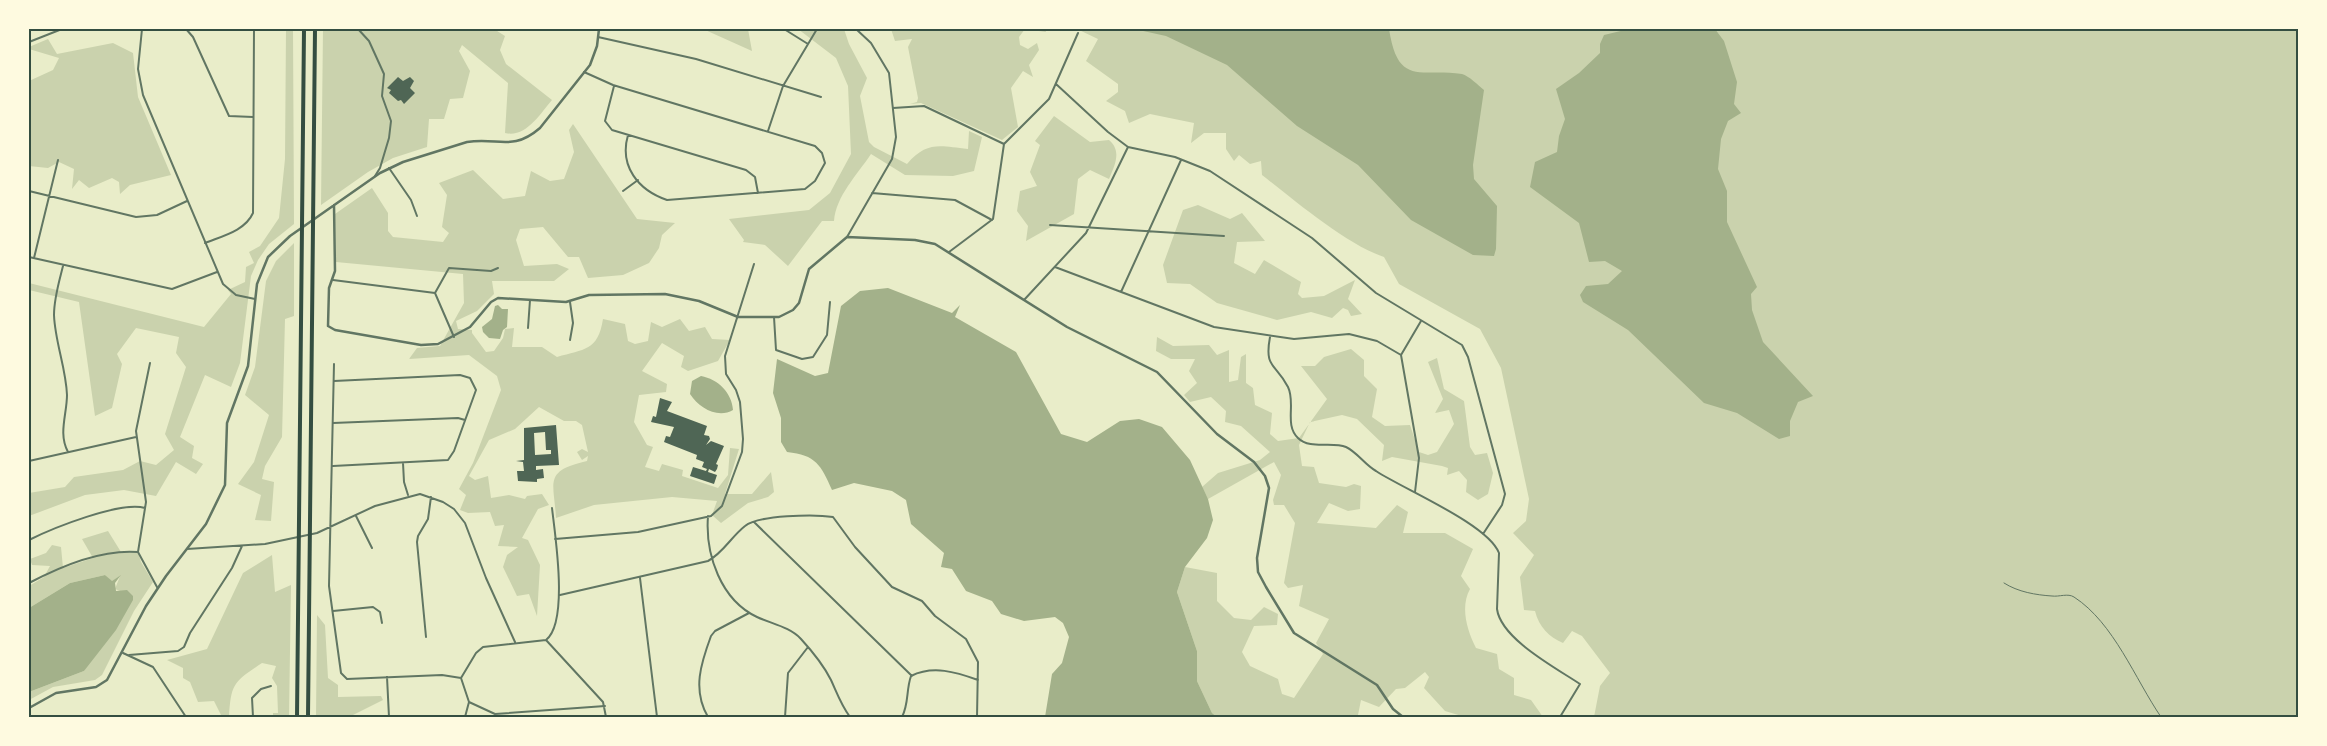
<svg xmlns="http://www.w3.org/2000/svg" width="2327" height="746" viewBox="0 0 2327 746" font-family="'DejaVu Sans',sans-serif">
	<rect width="100%" height="100%" fill="#e9edc9"/>
	<path fill="#cad2ad" d="M286,29H293L294,224L269,244L258,260L251,276L240,363L231,387L205,375L180,437L194,446L192,458L203,464L196,474L176,462L156,496L124,490L85,495L29,516V493L65,487L74,477L123,470L140,461L156,465L174,450L165,434L186,367L176,353L179,337L136,328L117,354L122,364L112,408L95,416L79,302L29,290V283L204,327L231,294L228,290L245,282L246,267L254,263L249,252L260,246L279,218L285,159Z
		M323,29H494L505,36L500,50L506,64L552,100C540,114 526,138 505,133L508,83L462,45L459,51L470,71L463,98L450,99L444,119H429L427,147L393,158L368,172L321,205Z
		M703,29H748L752,51Z
		M798,29H844L849,44L867,78L860,96L869,142L874,147L907,164C927,141 939,146 968,149L969,131L982,137L974,171L953,176L905,175L871,154C857,175 836,196 834,221H822L788,266L765,245L743,242L744,240L729,219L809,210L830,193L851,154L848,86L836,58Z
		M891,29H1045L1046,32L1025,29L1019,37L1020,45L1028,49L1037,43L1039,50L1029,65L1033,77L1023,71L1011,88L1018,127L1002,140L921,103L910,104L917,102L918,98L908,47L912,39L895,41Z
		M1077,29H2298V717H1594L1600,686L1610,673L1582,636L1572,631L1563,643C1549,637 1539,627 1535,611L1524,610L1520,577L1534,555L1513,533L1526,521L1529,499L1501,368L1480,329L1399,284L1384,257C1347,245 1294,200 1262,175L1261,161L1250,164L1239,155L1234,161L1226,149V133H1204L1191,143L1194,123L1150,114L1129,123L1125,111L1106,101L1118,92V84L1086,61L1098,39Z
		M48,39L57,54L113,43L133,53L138,97L171,175L130,185L120,194L119,182L112,178L89,188L79,180L72,189L74,169L59,162L48,168L29,166V81L53,70L59,58L29,49V47Z
		M1054,116L1090,142L1109,140C1122,151 1115,165 1109,179L1090,170L1078,179L1074,214L1026,241L1028,226L1017,211L1020,191L1037,186L1030,172L1040,145L1035,141Z
		M573,124L637,219L675,223L662,235L659,248L649,263L623,275L588,278L579,257H568L543,227L520,229L516,240L524,266L557,264L569,269L554,281H492L494,294L477,311L456,321L458,329L472,330V333L486,352L494,351L503,338L505,329L514,328L512,347H542L557,357C584,349 598,351 603,319L625,324L628,341L635,344L648,341L651,322L662,327L680,319L689,331L705,327L712,339L730,340L718,361L688,371L681,367L684,356L662,343L642,371L667,384L666,392L639,395L634,422L647,445L653,447L645,467L659,471L662,464L683,470L682,476L718,488L728,475L730,448L739,449L725,494H752L771,472L774,492L768,497L748,503L721,523L712,515L717,501L672,497L594,505L556,518C554,482 543,471 587,461L588,456L582,460L577,452L582,449L588,452L582,425L576,421H564L539,407L515,429L489,440L469,476L475,480L488,476L491,498L509,495L525,499L527,496L542,494L549,505L538,509L522,538L528,540L540,565L537,616L529,594L517,596L503,567L507,555L518,547L498,546L504,525L495,526L490,512L468,513L460,510L466,495L459,489L473,463L501,390L497,376L469,355L409,359L417,348L440,346L464,303L463,274L336,262L335,214L372,188L388,213V231L393,237L443,242L449,233L442,227L447,195L439,183L473,170L503,199L525,196L531,171L550,181L564,179L574,152L569,130Z
		M1198,205L1230,219L1242,213L1265,241L1237,242L1234,263L1255,274L1264,260L1301,282L1298,294L1302,298L1324,296L1355,280L1348,299L1362,314L1351,316L1348,310L1343,308L1332,318L1311,312L1277,320L1217,303L1190,284L1167,283L1163,265L1183,210Z
		M294,243V316L285,319L282,437L265,466L262,479L274,482L271,521L255,520L261,495L238,484L254,462L269,415L245,395L255,367L266,281L276,261Z
		M1157,337L1173,346L1209,345L1217,355L1229,350V382L1238,380L1241,357L1246,354V383L1253,388L1255,405L1272,413L1270,434L1278,441L1299,438L1327,399L1301,366H1315L1324,357L1351,349L1364,360V376L1377,389L1372,417L1385,426L1410,425L1419,452L1428,455L1437,452L1454,424L1449,410L1435,413L1443,399L1428,362L1437,358L1444,389L1464,401L1470,447L1475,455L1487,453L1493,473L1488,494L1478,500L1466,492L1467,480L1459,471L1447,475L1448,468L1442,466L1392,457L1382,461L1384,445L1357,419L1342,415L1310,422L1299,445L1302,466L1314,467L1319,483L1346,487L1354,484L1361,486L1360,509L1348,511L1329,503L1317,523L1376,528L1397,505L1408,512L1403,533H1445L1473,549L1461,576L1470,589C1460,607 1467,630 1476,648L1497,654L1499,669L1514,678V695L1531,700L1543,717H1465L1445,711L1424,688L1429,677L1425,672L1405,688L1396,689L1379,707L1361,700L1358,715L1362,717H1217L1212,713L1197,681V651L1177,592L1185,567L1217,573V601L1234,618L1251,620L1264,607L1278,614L1277,625L1254,626L1242,652L1250,666L1278,679L1282,694L1294,698L1323,654L1316,643L1329,619L1299,606L1303,585L1288,588L1284,583L1295,523L1284,505H1274L1273,500L1281,475L1274,462L1208,499L1202,487L1218,473L1260,460L1270,452L1241,426L1225,422L1226,411L1211,397L1190,402L1184,395L1197,383L1189,371L1195,359H1171L1156,351Z
		M108,531L121,552H138L141,562L153,582L134,611L102,675L95,680L53,687L29,700V692L84,671L120,591L115,589L120,576L111,582L105,575L70,583L29,608V586L44,577L50,566L32,565L30,559L46,553L52,545L61,547L63,568L93,558L82,539Z
		M272,555L275,592L291,585L289,717H273V713H278L277,686L272,678L276,666L262,663C234,682 231,683 229,717H222L214,701L198,702L190,682L183,678V668L167,660L207,649L243,573Z
		M317,615L325,625L328,678L338,685V697L381,696L383,700L349,717H316Z"/>
	<path fill="#a3b18a" d="M1134,29H1389C1398,87 1420,68 1462,74C1469,76 1478,85 1484,90L1473,165L1474,179L1497,206L1496,249L1494,256L1473,255L1411,220L1358,165L1297,126L1227,65L1166,36Z
		M1629,29H1715L1724,41L1737,82L1734,104L1741,113L1728,121L1721,139L1718,169L1727,191V222L1757,287L1751,294L1752,310L1763,342L1813,396L1798,402L1790,421V436L1779,439L1737,413L1704,403L1628,330L1583,302L1580,295L1586,286L1608,284L1622,271L1605,261L1589,262L1579,223L1530,187L1535,162L1557,152L1559,136L1565,119L1556,89L1579,73L1600,53V44L1604,35Z
		M888,288L952,313L960,305L955,317L1016,352L1061,434L1087,442L1120,421L1139,419L1162,427L1190,460L1208,499L1213,520L1207,538L1185,567L1177,592L1197,651V681L1212,713L1217,717H1045L1052,674L1062,663L1069,637L1063,623L1055,617L1024,621L1001,614L992,601L966,591L952,569L941,567L944,553L911,524L906,500L892,491L854,483L832,490C821,465 816,455 787,452L781,442V418L773,393L777,359L815,376L828,373L841,306L860,291Z
		M498,305L502,309H508L507,327L503,330L500,339L489,338L483,332L482,327L492,319L495,306Z
		M701,376C718,379 732,393 733,410C718,419 699,408 690,394L692,381Z
		M105,575L112,581L121,575L115,583L116,591L127,590L133,596V600L116,630L84,671L29,692V608L70,583Z"/>
	<path fill="#4f6655" fill-rule="evenodd" d="M398,77L403,81L410,77L414,81L410,88L415,93L404,104L401,100L398,101L389,93L391,90L387,88Z
		M660,398L672,402L667,411L707,426L704,435L709,436L710,439L706,445L711,441L724,446L716,464L718,465L717,469L715,472L709,469L708,472L717,475L714,484L690,476L693,467L706,471L707,469L702,467L704,462L696,459L697,455L664,442L666,436L670,437L674,427L651,422L653,416L656,417Z
		M556,425L559,465L536,466V470L543,469L544,478L537,479V482L518,481L517,471H524L523,462L516,461L524,460V428ZM545,432L546,450H551V454L535,455L534,433Z"/>
	<g fill="none" stroke-linecap="round" stroke-linejoin="round">
		<path stroke="#617663" stroke-width="1" d="M2004,583C2018,592 2036,595 2052,596C2059,597 2068,593 2074,597C2114,623 2135,679 2161,717"/>
		<path stroke="#617663" stroke-width="2" d="M142,29L138,69L143,95L223,284L236,295L255,299
			M186,29L193,37L229,116L253,117
			M358,29L369,41L384,74L382,96L391,121L389,138L380,168L375,176
			M784,29L808,44
			M598,37L696,59L821,97
			M29,42L62,29
			M584,72L613,85L815,146L822,153L825,163L815,181L805,189L667,200C638,190 619,166 628,135
			M1056,84L1108,132L1128,147L1175,157L1210,171L1312,238L1376,293L1462,345L1468,357L1505,494L1502,505L1483,534
			M614,86L605,121L612,130L746,170L755,177L758,193
			M893,108L924,106L1004,144
			M768,131L783,86L817,29
			M389,168L411,200L417,216
			M29,191L136,217L157,215L187,201
			M623,191L638,180
			M872,193L955,200L992,220
			M1050,225L1224,236
			M847,237L892,159L896,137L889,73L871,43L856,29
			M205,243C222,236 245,231 253,213L254,29
			M949,252L993,219L1004,144L1049,99L1078,33
			M29,257L172,289L217,272
			M34,258L58,160
			M63,266C59,282 54,298 54,315C55,342 66,368 67,395C67,414 58,434 68,452
			M1055,267L1214,327L1294,339L1349,334L1377,341L1401,355
			M333,280L435,293
			M1121,292L1181,160
			M435,293L449,268L491,271L498,268
			M435,293L454,337
			M1024,300L1086,233L1128,147
			M774,317L776,350L802,359L813,357L827,335L830,302
			M528,328L530,300
			M1270,337C1264,369 1276,363 1288,387C1296,403 1284,425 1298,438C1310,450 1332,441 1346,447C1357,452 1365,465 1376,471C1403,489 1488,524 1499,553L1497,609C1501,639 1556,668 1580,684L1560,717
			M570,340L573,323L570,302
			M150,363L136,431L146,502L138,552L157,587
			M334,364L329,586L341,673L347,679L442,675L461,678
			M333,423L458,418L465,420
			M29,461L136,437
			M403,463L404,482L408,495
			M333,466L448,460L454,451L476,390L470,378L460,375L334,381
			M1415,492L1419,458L1401,355L1421,321
			M356,516L372,548
			M708,516C705,555 721,600 757,617C772,624 790,627 801,639C812,651 824,666 831,680C837,693 841,705 850,717
			M754,522L912,676
			M555,539L638,532L711,516L722,506L742,452L743,439L740,402L736,390L726,374L725,356L754,264
			M29,540C53,528 120,501 145,508
			M187,549L265,544L317,533L375,506L420,494L443,502L454,509L465,523L486,578L515,642
			M640,578L657,717
			M29,583C61,566 101,549 138,552
			M560,595L708,561C723,553 731,537 745,526C758,515 815,514 833,517L855,547L892,587L922,601L935,616L966,639L978,662L977,717
			M333,611L373,607L380,612L382,623
			M426,637L417,542L418,536L428,519L431,497
			M546,640C569,622 555,535 552,508
			M546,640L603,702L606,717
			M123,653L153,667L186,717
			M129,655L178,651L184,647L190,633L232,568L242,546
			M387,677L389,717
			M461,678L476,653L483,647L546,640
			M461,678L469,702L465,717
			M469,702L495,714L605,706
			M253,717L252,698L261,689L271,686
			M708,717C692,690 701,663 711,636L715,631L749,613
			M785,717L788,673L808,647
			M902,717C909,704 906,690 911,676C933,665 956,672 978,680"/>
		<path stroke="#617663" stroke-width="2.5" d="M334,205L335,271L329,288L328,326L335,330L421,345L438,344L470,327L491,302L498,298L566,302L589,295L665,294L699,301L738,317H779L793,310L799,303L809,269L847,237L915,240L935,244L1067,327L1157,372L1217,434L1254,462L1265,476L1269,488L1257,558L1258,572L1266,587L1294,633L1377,685L1393,709L1403,717
			M29,708L56,693L96,687L107,680L146,606L166,576L206,524L225,485L227,423L248,366L257,284L268,257L290,236L380,173L403,162L467,142C499,137 512,152 540,128L590,65L597,46L599,29"/>
		<path stroke="#344e41" stroke-width="4" d="M297,717L304,29
			M308,717L315,29"/>
	</g>
	<rect width="2327" height="746" fill="none" stroke="#fefae0" stroke-width="60"/>
	<rect x="30" y="30" width="2267" height="686" fill="none" stroke="#344e41" stroke-width="2"/>
</svg>
